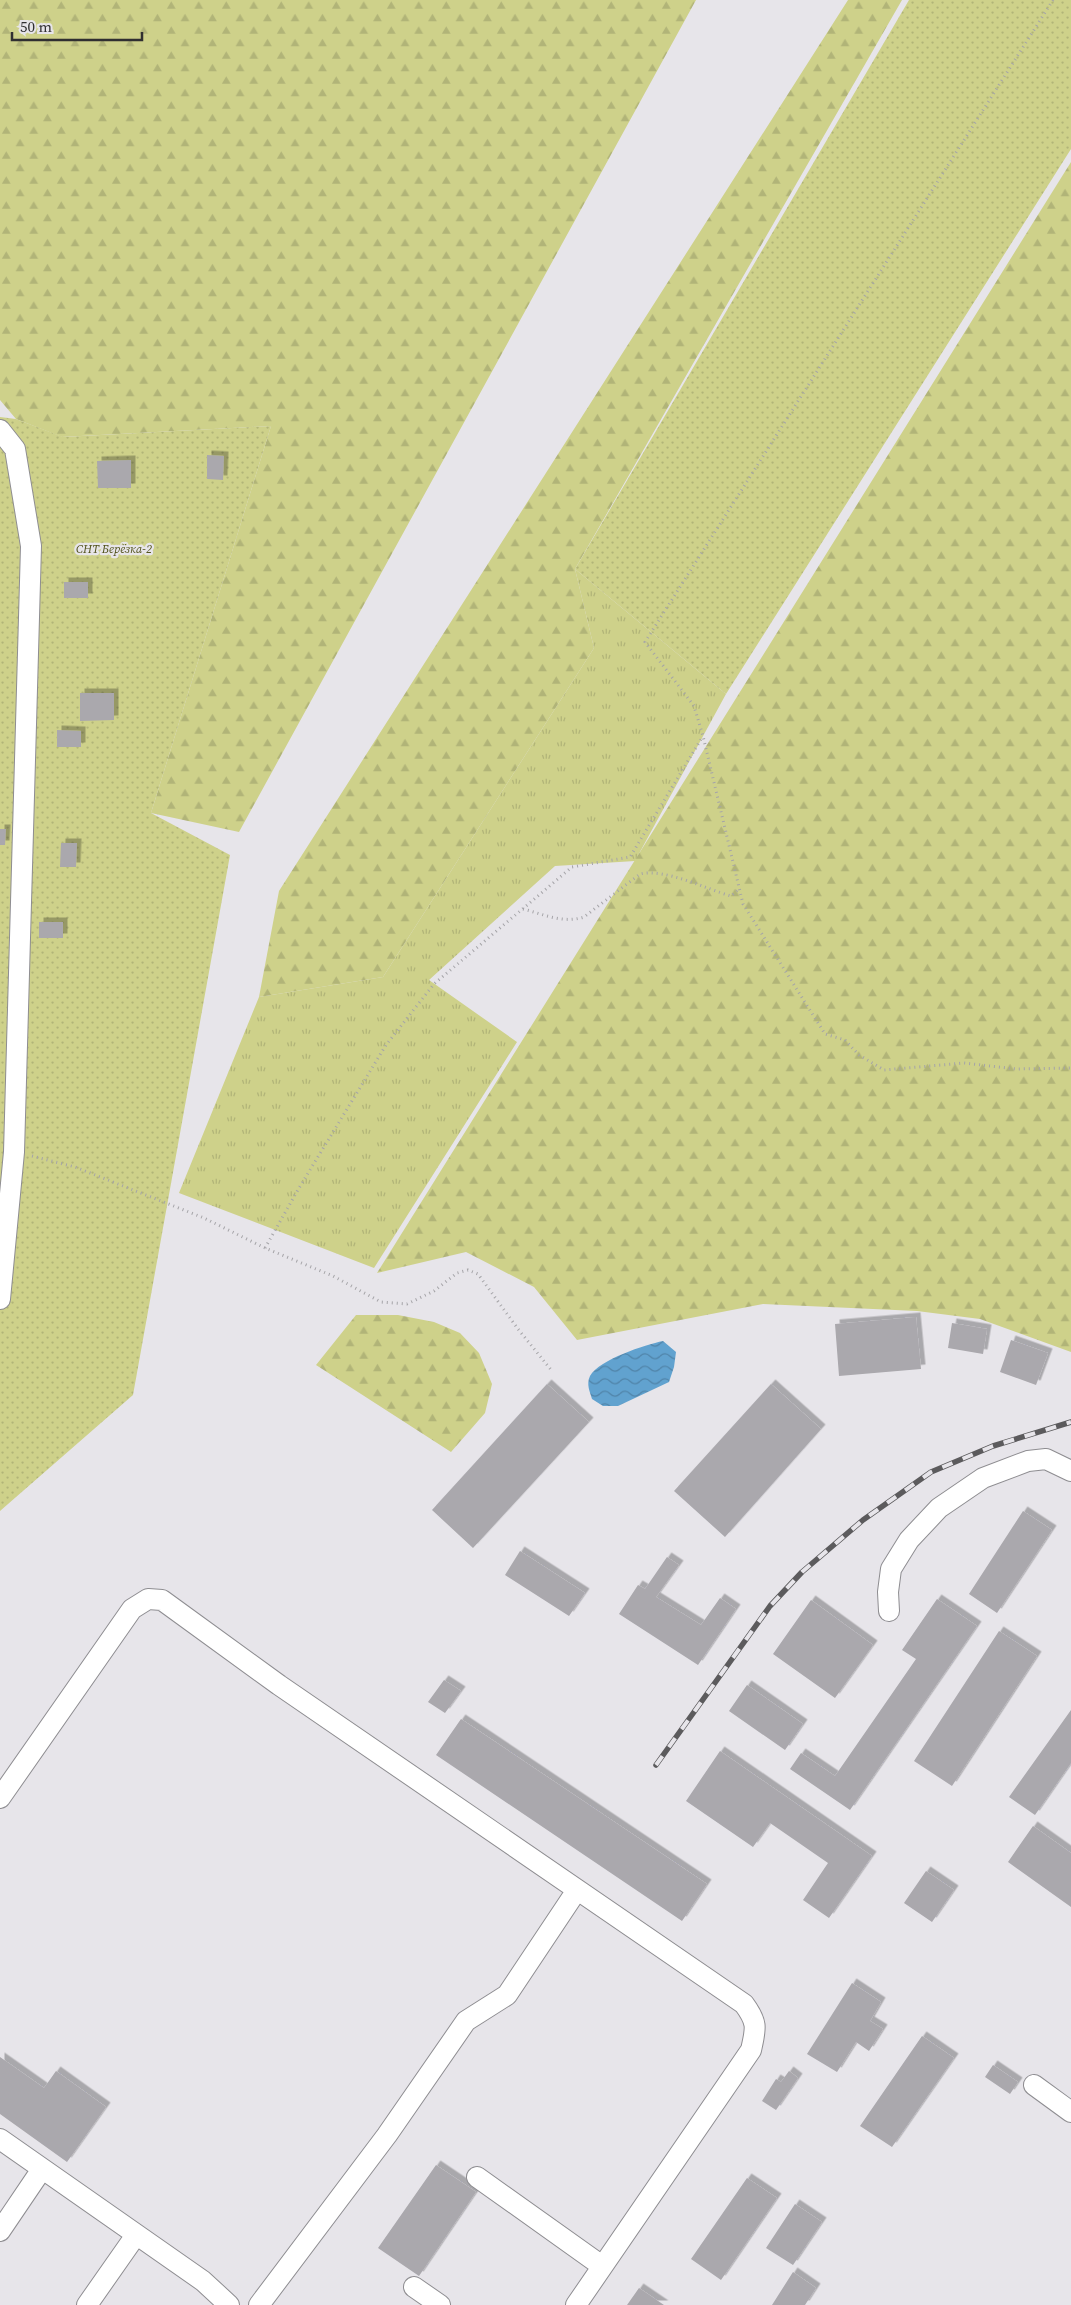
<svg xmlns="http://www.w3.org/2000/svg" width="1071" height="2305" viewBox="0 0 1071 2305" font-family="'Source Serif 4',serif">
	<defs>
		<pattern id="grass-tufts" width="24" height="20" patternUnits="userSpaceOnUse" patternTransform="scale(1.25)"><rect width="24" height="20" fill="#ced18a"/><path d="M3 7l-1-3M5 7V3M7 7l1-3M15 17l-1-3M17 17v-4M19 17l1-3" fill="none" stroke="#b1b478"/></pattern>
		<pattern id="forest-firs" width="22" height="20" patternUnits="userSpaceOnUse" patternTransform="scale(1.25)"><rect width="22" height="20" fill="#ced18a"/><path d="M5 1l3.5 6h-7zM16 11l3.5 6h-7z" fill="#b1b478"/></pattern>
		<pattern id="garden-dots" width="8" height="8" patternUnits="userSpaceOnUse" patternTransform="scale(1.25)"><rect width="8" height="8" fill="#ced18a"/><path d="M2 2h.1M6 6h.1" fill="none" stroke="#b1b478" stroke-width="1.8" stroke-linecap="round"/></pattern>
		<pattern id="water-waves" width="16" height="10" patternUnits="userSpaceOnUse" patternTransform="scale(1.25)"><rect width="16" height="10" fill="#61a2cf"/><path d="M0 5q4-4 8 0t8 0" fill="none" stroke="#5084a9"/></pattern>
		<filter id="shadow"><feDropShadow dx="4.5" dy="-4.5" stdDeviation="0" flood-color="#0004"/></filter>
	</defs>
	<rect width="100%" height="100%" fill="#e7e5ea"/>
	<path fill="url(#grass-tufts)" d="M575,569L726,694L635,861L555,866L429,980L517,1042L374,1268L179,1193L259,997L383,977L594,648Z"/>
	<path fill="url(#forest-firs)" d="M0,0H696L239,832L151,813L271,426L62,437L16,419L0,400Z
		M848,0H902L575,569L594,648L383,977L259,997L279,891Z
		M1071,162V1352L980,1319L917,1311L763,1304L577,1340L534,1287L466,1252L377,1273Z
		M356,1315H398L434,1322L460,1333L479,1353L492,1384L485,1413L451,1452L316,1365Z"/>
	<path fill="url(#garden-dots)" d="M909,0H1071V149L726,694L575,569Z
		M0,417L16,419L63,437L271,426L151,813L230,855L133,1395L0,1511Z"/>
	<path fill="url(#water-waves)" d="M663,1341L676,1352L674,1367L669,1382L618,1406H603L592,1399C590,1392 586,1384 590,1376C600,1359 645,1345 663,1341Z"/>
	<path fill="#aaa8ad" filter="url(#shadow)" d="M207,455L224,456L223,480L207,479Z
		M131,460V488H98L97,461Z
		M64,582H88V598H64Z
		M80,693H114V720L80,721Z
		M57,730L81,731V747H57Z
		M0,829H6L5,845H0Z
		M61,843H77L76,867H60Z
		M39,922H63V938H39Z
		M916,1317L921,1369L839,1376L835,1324Z
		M952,1323L987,1329L983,1354L948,1348Z
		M1011,1340L1048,1353L1036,1385L1000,1372Z
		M547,1384L589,1422L473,1548L432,1510Z
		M771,1384L821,1429L725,1537L674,1491Z
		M1023,1511L1052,1530L997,1613L969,1594Z
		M520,1551L585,1593L569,1616L505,1575Z
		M667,1557L679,1565L656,1597L701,1625L720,1598L736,1609L698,1665L619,1614L638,1585L645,1589Z
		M937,1599L977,1626L850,1810L790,1769L801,1753L835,1776L916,1659L902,1650Z
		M811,1600L873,1645L835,1698L773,1654Z
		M999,1631L1037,1656L952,1786L914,1761Z
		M444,1680L461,1691L445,1713L428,1702Z
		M747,1685L803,1724L785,1750L729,1711Z
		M1071,1710V1763L1035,1815L1009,1797Z
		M461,1719L707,1884L682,1921L436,1755Z
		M720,1751L872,1856L829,1918L803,1900L828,1863L770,1823L753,1847L686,1801Z
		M1033,1826L1071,1853V1907L1008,1862Z
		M926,1871L954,1890L932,1922L904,1903Z
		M852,1983L881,2002L870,2021L883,2029L869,2051L856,2042L837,2072L807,2054Z
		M922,2036L954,2058L892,2147L860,2126Z
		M0,2057L44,2088L56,2071L106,2107L67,2162L0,2114Z
		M993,2065L1018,2082L1010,2094L985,2077Z
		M789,2071L798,2078L776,2110L762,2101L776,2079L781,2082Z
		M436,2165L476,2192L419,2276L378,2248Z
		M747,2178L777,2198L721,2280L691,2259Z
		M795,2204L822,2222L793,2265L766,2248Z
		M793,2272L816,2288L805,2305H772Z
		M639,2288L664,2305H627Z"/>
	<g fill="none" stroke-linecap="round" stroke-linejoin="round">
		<defs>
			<path id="minor" d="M0,430L15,449L31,546L14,1152L0,1299
				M889,1611L888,1592L891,1569L909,1540L939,1508L983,1478L1028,1461L1046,1459L1071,1471
				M0,1798L132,1609L148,1599L162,1600L279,1685L744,2004C758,2023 756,2028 751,2050L576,2305
				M1034,2085L1071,2112
				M0,2139L203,2281L229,2305
				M477,2177L602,2266
				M0,2231L42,2169
				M414,2287L440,2305
				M87,2305L136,2235
				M259,2305L387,2135L466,2021L507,1995L577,1890"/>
		</defs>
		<use href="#minor" stroke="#8e8d91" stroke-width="22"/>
		<path stroke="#a5a4a8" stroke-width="3" stroke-dasharray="1 4" stroke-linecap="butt" d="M1053,0L645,642L694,706L703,736L743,904L825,1034L845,1040L859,1055L884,1070L964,1063L1016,1069L1071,1068
			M523,909C543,914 563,924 584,917L640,874C665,868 706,889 731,896L739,889
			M32,1156L75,1167L204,1218L265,1248L333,1276L381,1302L407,1304L434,1291L457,1273L468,1270L478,1274L518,1329L552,1371
			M265,1248L299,1188L386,1045L434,984L572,867L630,857L703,736"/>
		<use href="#minor" stroke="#fff" stroke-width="20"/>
		<defs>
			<path id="rail" d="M656,1765L770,1606L802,1572L863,1520L931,1472L993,1446L1071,1422"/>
		</defs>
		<use href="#rail" stroke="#5c5b5d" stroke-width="5.5"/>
		<use href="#rail" stroke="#e7e5ea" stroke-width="4" stroke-dasharray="11" stroke-linecap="butt"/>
	</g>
	<g text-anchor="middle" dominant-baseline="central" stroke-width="4.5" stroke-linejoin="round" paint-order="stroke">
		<g font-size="12" font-style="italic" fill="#52531d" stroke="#e7e5ea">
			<text x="114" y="549">СНТ Берёзка-2</text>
		</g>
	</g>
	<path d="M12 32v8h130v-8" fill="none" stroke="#302f31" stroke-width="2.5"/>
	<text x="20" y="32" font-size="15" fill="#302f31" stroke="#e7e5ea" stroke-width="4" paint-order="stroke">50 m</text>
</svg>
